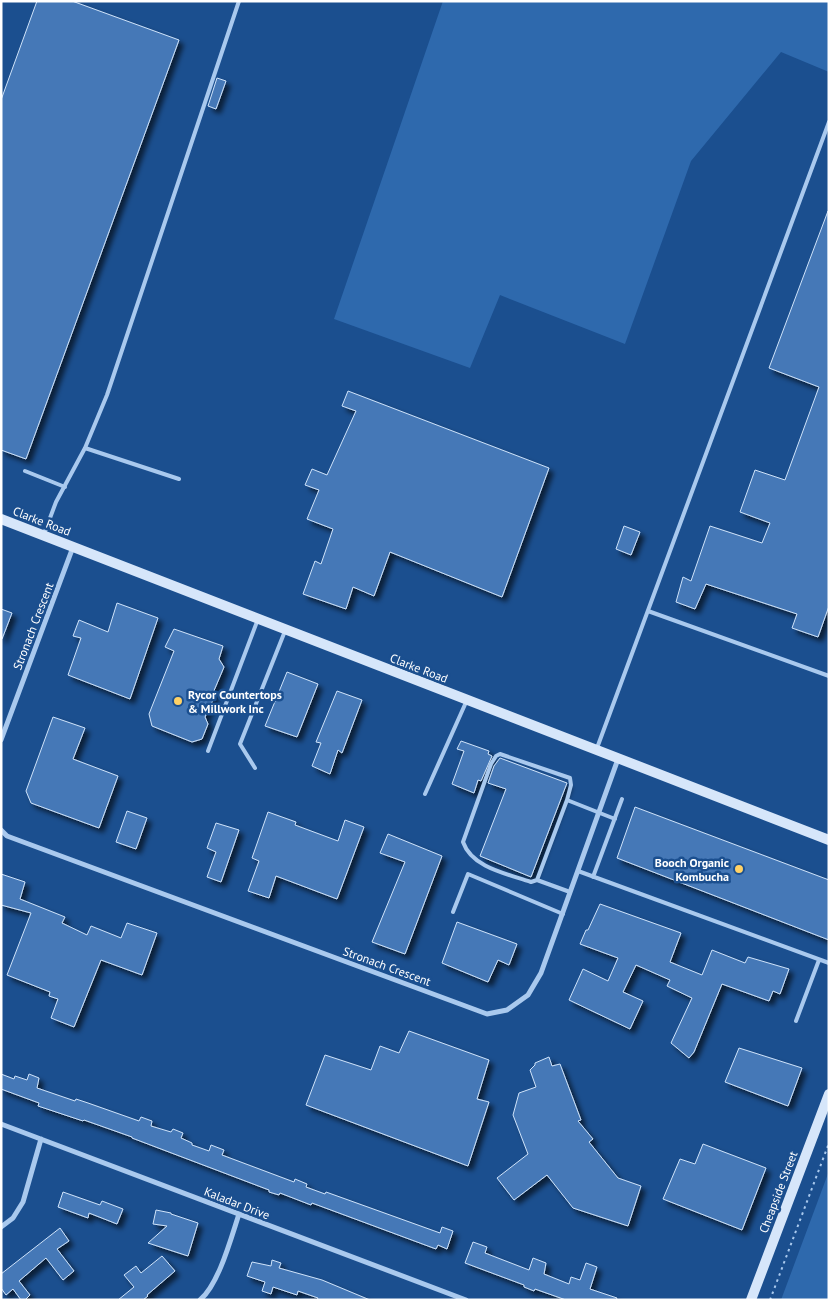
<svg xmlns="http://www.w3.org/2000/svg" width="830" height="1301" viewBox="0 0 830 1301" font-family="'PT Sans',sans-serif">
	<defs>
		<filter id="shadow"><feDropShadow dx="4.5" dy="4.5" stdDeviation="2.5" flood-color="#0009"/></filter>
	</defs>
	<rect width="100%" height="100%" fill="#1b4f8f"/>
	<path fill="#2e69ad" d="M443,1H829V72L781,52L691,161L625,344L500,295L470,368L334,319Z
		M829,1171V1300H781Z"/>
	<path fill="#4478b7" stroke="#cfe3fa" filter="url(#shadow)" d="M37,1H72L179,40L26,459L1,450V100Z
		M217,78L226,81L216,109L208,106Z
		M828,211L829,606L818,637L792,628L797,614L706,584L695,609L676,602L683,577L691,581L710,526L762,543L770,523L740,512L755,470L785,480L819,387L769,368Z
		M348,391L549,468L502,597L390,552L374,596L353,587L346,609L303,594L315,561L321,564L333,529L307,519L319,490L305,485L312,469L327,475L356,411L342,406Z
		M624,526L640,532L631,555L616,549Z
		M117,603L158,618L130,699L68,675L81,638L73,636L79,620L108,632Z
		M1,609L12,613L2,639H1Z
		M174,629L223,646L219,659L224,667L213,693V700L205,717L208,724L202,739L192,742L152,726L149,714L174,651L165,647Z
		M287,672L318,684L297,737L265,726Z
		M337,691L362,700L342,753L338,750L330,774L312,766L321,743L316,742Z
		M53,717L85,728L73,759L118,776L99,828L31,803L26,791Z
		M461,741L489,751L488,754L492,756L481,781L478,780L474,793L452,784L464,751L457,749Z
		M500,758L567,783L531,877L480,856L506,789L488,783L494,766Z
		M635,807L829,880V940L617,858Z
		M127,811L147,818L136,849L116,842Z
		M268,812L296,822L295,825L338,841L345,820L364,827L337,899L276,876L269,898L248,891L259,861L252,858Z
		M216,823L239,830L221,882L207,877L216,852L207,848Z
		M388,834L442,856L405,954L372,942L405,862L380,853Z
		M1,874L25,882L20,899L65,917L62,923L87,935L91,926L121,938L127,923L157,933L142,975L101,960L74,1027L51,1018L58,999L49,996L50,992L7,975L31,913L1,905Z
		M600,904L681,933L670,962L702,975L712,950L745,963L748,957L789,969L780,994L773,991L769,1001L722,984L694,1052L689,1058L671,1043L692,998L667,986L670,980L636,965L623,992L643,1001L630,1029L569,1000L583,969L608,981L618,958L580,944L586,930H588Z
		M457,922L517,944L509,965L498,960L488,982L442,963Z
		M409,1031L489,1060L477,1099L489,1102L468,1166L306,1105L325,1055L371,1070L380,1046L399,1053Z
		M739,1048L802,1068L788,1106L725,1082Z
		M549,1057L552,1066L560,1064L581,1120L578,1121L593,1139L589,1142L618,1178L641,1186L628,1226L573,1208L547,1175L514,1200L497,1178L528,1154L513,1115L519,1093L536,1087L530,1070L535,1065V1063Z
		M1,1074L14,1079L15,1076L27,1080L29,1074L39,1078L37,1088L75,1101L76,1099L88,1103L139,1121L141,1117L152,1121L151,1126L171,1132L173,1129L183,1133L181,1138L192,1143V1145L209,1151L211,1145L224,1150L222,1155L294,1182L295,1179L307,1184L306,1187L325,1194L326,1192L440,1233L442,1227L453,1231L447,1249L438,1245L436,1249L312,1203L311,1205L280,1193L279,1195L269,1192V1190L132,1138V1137L84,1120L83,1121L38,1106L39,1103L1,1089Z
		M703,1144L766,1168L742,1230L663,1199L680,1159L695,1164Z
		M63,1192L100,1205L102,1201L123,1209L117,1224L89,1213L88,1218L58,1207Z
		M156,1210L171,1213V1214L198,1223L188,1256L148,1243L167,1226L153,1224Z
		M60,1228L69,1241L57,1249L74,1271L63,1280L46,1258L19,1281L30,1295L25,1300H21L13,1289L6,1295L1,1288V1274Z
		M473,1242L487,1247L485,1253L529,1270L533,1258L546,1263L544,1274L569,1284L571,1277L580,1280L586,1263L597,1267L590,1289L617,1298L616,1300H566L535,1289L534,1291L524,1287V1285L465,1263Z
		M162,1256L175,1271L147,1295L148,1296L143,1300H118L134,1287L124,1275L136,1266L141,1273Z
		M272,1260L281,1263L279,1268L322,1280L370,1300H317L318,1298L298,1291L297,1295L273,1287L271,1294L262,1291L265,1282L247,1276L252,1262L271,1266Z"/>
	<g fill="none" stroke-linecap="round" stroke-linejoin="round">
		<path stroke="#a9c9ee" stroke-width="2" stroke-dasharray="2.5 4" stroke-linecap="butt" d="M770,1300L829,1143"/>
		<path stroke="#a9c9ee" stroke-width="4" d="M85,448L179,479
			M25,471L65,487
			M44,534L56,502L85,448L107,395L239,1
			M648,611L829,676
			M597,748L829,122
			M208,751L258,619
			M255,768L240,744L285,631
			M425,794L467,700
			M578,871L829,963
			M593,877L622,799
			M537,880L531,882C508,874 472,868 463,842L491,764L496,756L500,754L570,778L571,785L567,800
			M570,892L537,880L567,800L615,819
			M453,912L468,874L563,914
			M796,1021L819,960"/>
		<path stroke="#a9c9ee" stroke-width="5" d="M1,740L73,547
			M1,830L7,836L487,1014L507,1010L528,995L541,973L618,759
			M1,1124L466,1300
			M1,1227L13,1218L23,1202L41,1139
			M200,1300C219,1284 231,1238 239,1214"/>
		<path stroke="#d6e6fa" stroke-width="10" d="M1,519L829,840
			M751,1300L829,1094"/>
	</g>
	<g fill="#ffd166" stroke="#1b4f8f" stroke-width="2">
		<circle cx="178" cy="701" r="5"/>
		<circle cx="739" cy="869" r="5"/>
	</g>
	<g text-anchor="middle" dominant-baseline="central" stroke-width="5" stroke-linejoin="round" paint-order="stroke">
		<g font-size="12" fill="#fff" stroke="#1b4f8f">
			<text transform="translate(42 521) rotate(21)">Clarke Road</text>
			<text transform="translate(33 626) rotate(-69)">Stronach Crescent</text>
			<text transform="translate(419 668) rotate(21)">Clarke Road</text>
			<text transform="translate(387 966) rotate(20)">Stronach Crescent</text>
			<text transform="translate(778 1192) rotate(-69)">Cheapside Street</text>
			<text transform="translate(237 1203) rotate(21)">Kaladar Drive</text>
		</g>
		<g font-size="12" font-weight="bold" fill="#fff" stroke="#1b4f8f" text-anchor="start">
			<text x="188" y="694">Rycor Countertops<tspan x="188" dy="14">&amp; Millwork Inc</tspan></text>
			<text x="729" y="862" text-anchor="end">Booch Organic<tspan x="729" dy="14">Kombucha</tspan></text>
		</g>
	</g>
	<rect width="830" height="1301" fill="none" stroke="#ffffff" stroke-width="5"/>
</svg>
